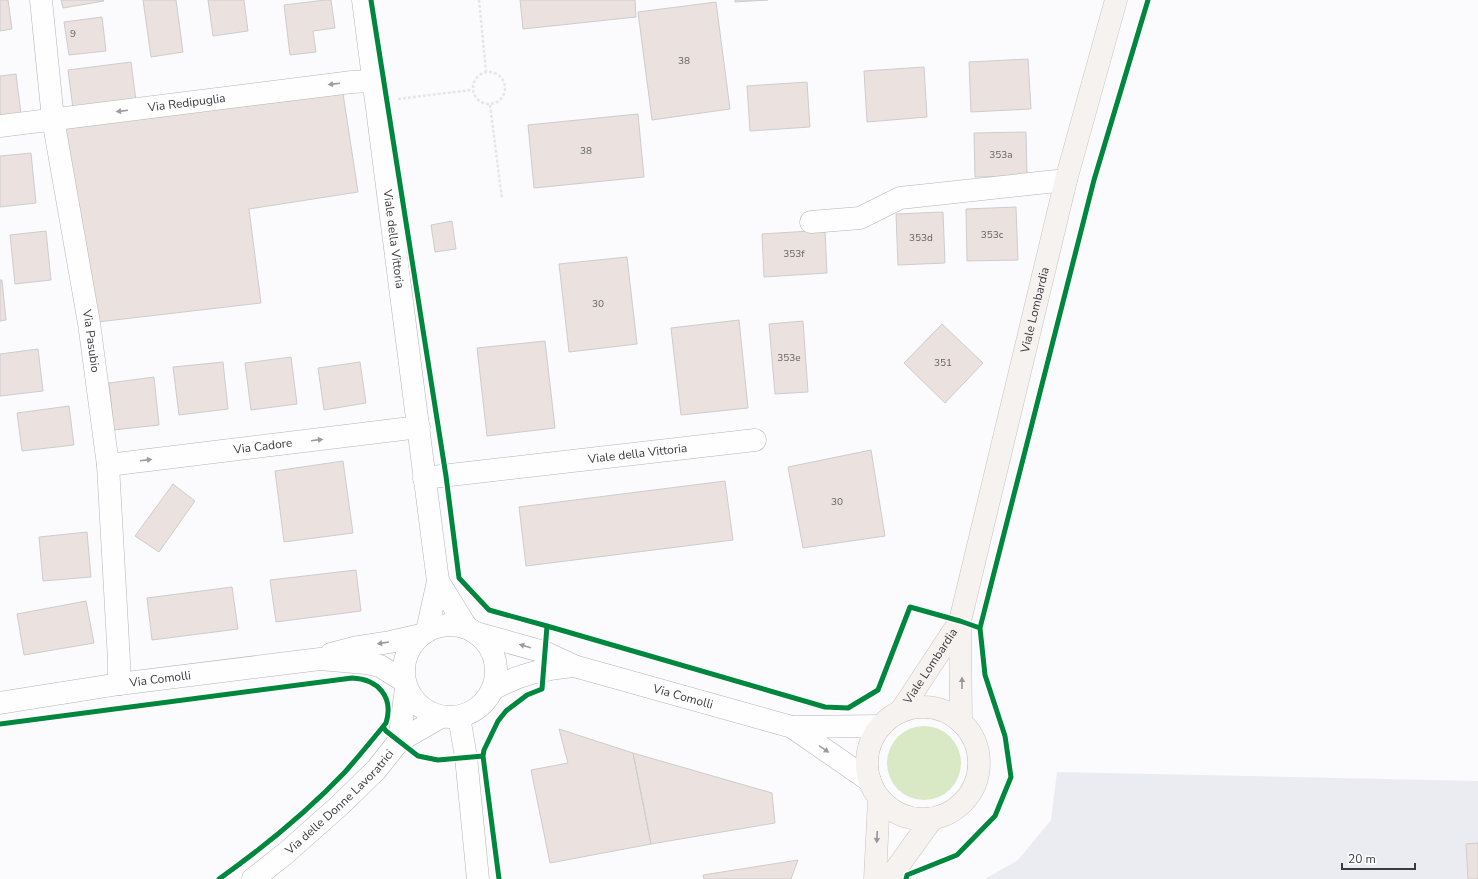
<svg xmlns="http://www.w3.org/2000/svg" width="1478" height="879" viewBox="0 0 1478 879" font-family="'Nunito Sans',sans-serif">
	<rect width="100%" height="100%" fill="#fbfbfe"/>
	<path fill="#ebecf2" d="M1057,772L1478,781V879H985L1018,860L1051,820Z"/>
	<path fill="#d9e8c5" d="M887 763a37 37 0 1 1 74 0a37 37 0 1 1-74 0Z"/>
	<path fill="#ebe1de" stroke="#cecccd" d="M0,0H8L12,29L0,31Z
		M61,0H103L104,1L63,8Z
		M143,0H176L183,52L151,57Z
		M208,0H244L248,31L213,36Z
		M325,0H331L335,28L313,31L316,52L290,55L284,5Z
		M520,0H635L636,17L523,29Z
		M735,0H768L735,2Z
		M716,2L730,109L652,120L638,12Z
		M102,17L106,51L69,55L64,22Z
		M1028,59L1031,109L971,112L969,62Z
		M131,62L136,101L73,109L68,70Z
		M924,67L927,117L867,122L864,71Z
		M16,74L21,114L0,116V76Z
		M807,82L810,127L750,131L747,86Z
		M342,87L358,192L249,209L261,303L89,323L53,119Z
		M638,114L644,177L534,188L528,125Z
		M1026,132L1027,176L975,177L974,133Z
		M31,153L36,203L0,207V156Z
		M1016,207L1018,260L967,261L966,209Z
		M943,212L945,263L898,265L896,214Z
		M452,221L456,249L435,252L431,225Z
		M825,230L827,273L764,277L762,234Z
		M46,231L51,280L15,284L10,235Z
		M627,257L637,344L569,352L559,264Z
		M0,280H2L6,320L0,321Z
		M739,320L748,408L681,415L671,328Z
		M803,321L808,392L775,394L769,324Z
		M942,324L983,363L945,403L904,363Z
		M545,341L555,428L487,436L477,348Z
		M38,349L43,391L0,396V354Z
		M291,357L297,404L251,410L245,363Z
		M223,362L228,409L179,415L173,367Z
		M360,362L366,403L324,410L318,368Z
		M154,377L159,425L114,430L109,383Z
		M69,406L74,445L22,451L17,413Z
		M871,450L885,536L803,548L788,467Z
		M343,461L353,533L284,542L275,471Z
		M725,481L733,540L526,566L519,507Z
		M173,484L195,501L159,552L135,536Z
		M87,532L91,577L43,581L39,537Z
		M356,570L361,611L276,622L270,580Z
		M232,587L238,629L152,640L147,598Z
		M86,601L94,643L24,655L17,614Z
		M559,729L633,753L651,844L550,863L531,770L568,763Z
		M633,753L772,793L775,823L651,844Z
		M1478,843V879H1468L1466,844Z
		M798,860L791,879H704L703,875Z"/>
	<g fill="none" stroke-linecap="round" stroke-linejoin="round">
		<defs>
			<g id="minor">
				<path id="s1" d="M41,0L53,119L89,323L108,465L119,661V684"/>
				<path id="s2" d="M363,0L438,581L427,631"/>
				<path id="s3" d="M0,126L352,82L373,81"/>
				<path d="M811,222L860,218L900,198L1066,180"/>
				<path id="s4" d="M108,465L419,427"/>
				<path id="s5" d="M424,478L755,440"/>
				<path d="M438,581L467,628"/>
				<circle cx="450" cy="671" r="46"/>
				<path id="s6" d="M476,633L544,652L574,666L792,727L881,726"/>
				<path d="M331,654L358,647L390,642L421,635"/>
				<path d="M493,689C520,674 543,669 574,666"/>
				<path id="s7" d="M0,703L119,684L320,659L366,663L380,666L404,681"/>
				<path d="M459,717L466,757L478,879"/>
				<path d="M792,727L870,781"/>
				<path d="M399,741L441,717"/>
				<path id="s8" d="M253,879L286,853L340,805L376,770L399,741L406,688"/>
			</g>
			<g id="major">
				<circle cx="923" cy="763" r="56"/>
				<path id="s9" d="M900,712L960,621"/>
				<path id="s10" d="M961,722L960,621L1066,180L1116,0"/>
				<path d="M875,879L879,798"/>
				<path d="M889,879L932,819"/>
			</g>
		</defs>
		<use href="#minor" stroke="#b3b4b6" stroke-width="23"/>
		<use href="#major" stroke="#c9c3bd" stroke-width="23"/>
		<path stroke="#e6e6e6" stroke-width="2.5" stroke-dasharray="3 2" stroke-linecap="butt" d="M479,0L486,71
			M473 88a16 16 0 1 1 32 0a16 16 0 1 1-32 0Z
			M398,99L471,90
			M490,105L502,199"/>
		<use href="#minor" stroke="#fefeff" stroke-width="22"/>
		<use href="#major" stroke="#f6f2ef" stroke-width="22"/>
		<defs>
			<path id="cycleway" d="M371,0L446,476L459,578L489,610L547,626L825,707L848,708L878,690L910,607L960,621L980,628
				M0,724L352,678C378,679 394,697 386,723C373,739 359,756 345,772C307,812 264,847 219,879
				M383,727L386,731L418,756L438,760L483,756
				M499,879L483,756L484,750L498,721L506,711L527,695L542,689L547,626
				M906,879L907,875L957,855L995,816L1011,777L1005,736L985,675L980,628L1094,180L1148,0"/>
		</defs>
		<use href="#cycleway" stroke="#fff" stroke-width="8"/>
		<use href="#cycleway" stroke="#00873e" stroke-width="5"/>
	</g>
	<defs><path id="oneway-solid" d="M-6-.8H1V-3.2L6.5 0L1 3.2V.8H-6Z"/></defs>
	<g fill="#9c9c9e">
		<use href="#oneway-solid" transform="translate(334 84) rotate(173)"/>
		<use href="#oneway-solid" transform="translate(122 111) rotate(173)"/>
		<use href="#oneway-solid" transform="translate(317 440) rotate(-7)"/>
		<use href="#oneway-solid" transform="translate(146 460) rotate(-7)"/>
		<use href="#oneway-solid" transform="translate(383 643) rotate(171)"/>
		<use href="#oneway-solid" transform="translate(525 646) rotate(-164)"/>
		<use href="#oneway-solid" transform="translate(824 749) rotate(35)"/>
	</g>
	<g fill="#989696">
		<use href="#oneway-solid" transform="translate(962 683) rotate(-90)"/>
		<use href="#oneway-solid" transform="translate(877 837) rotate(93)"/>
	</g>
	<g text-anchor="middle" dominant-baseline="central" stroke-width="4" stroke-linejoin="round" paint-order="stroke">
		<g font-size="10" fill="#676466">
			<text x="73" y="34">9</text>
			<text x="684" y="61">38</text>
			<text x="586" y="151">38</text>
			<text x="1001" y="155">353a</text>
			<text x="992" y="235">353c</text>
			<text x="921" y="238">353d</text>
			<text x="794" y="254">353f</text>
			<text x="598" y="304">30</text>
			<text x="789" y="358">353e</text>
			<text x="943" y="363">351</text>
			<text x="837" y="502">30</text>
		</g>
		<g font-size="12" fill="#3b3b3e" stroke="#fff">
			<text stroke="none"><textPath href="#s3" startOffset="188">Via Redipuglia</textPath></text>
			<text stroke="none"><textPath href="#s2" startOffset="241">Viale della Vittoria</textPath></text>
			<text stroke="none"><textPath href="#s10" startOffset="421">Viale Lombardia</textPath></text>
			<text stroke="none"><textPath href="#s1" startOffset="345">Via Pasubio</textPath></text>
			<text stroke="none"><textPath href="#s4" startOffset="156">Via Cadore</textPath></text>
			<text stroke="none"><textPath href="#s5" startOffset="215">Viale della Vittoria</textPath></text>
			<text stroke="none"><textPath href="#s9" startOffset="55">Viale Lombardia</textPath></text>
			<text stroke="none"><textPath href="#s7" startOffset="162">Via Comolli</textPath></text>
			<text stroke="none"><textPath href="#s6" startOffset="217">Via Comolli</textPath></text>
			<text stroke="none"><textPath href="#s8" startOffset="116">Via delle Donne Lavoratrici</textPath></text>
		</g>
	</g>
	<path d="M1342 863v6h73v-6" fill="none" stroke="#3b3b3e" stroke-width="2"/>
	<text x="1348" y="863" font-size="12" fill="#3b3b3e" stroke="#ffffff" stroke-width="3" paint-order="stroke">20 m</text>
</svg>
